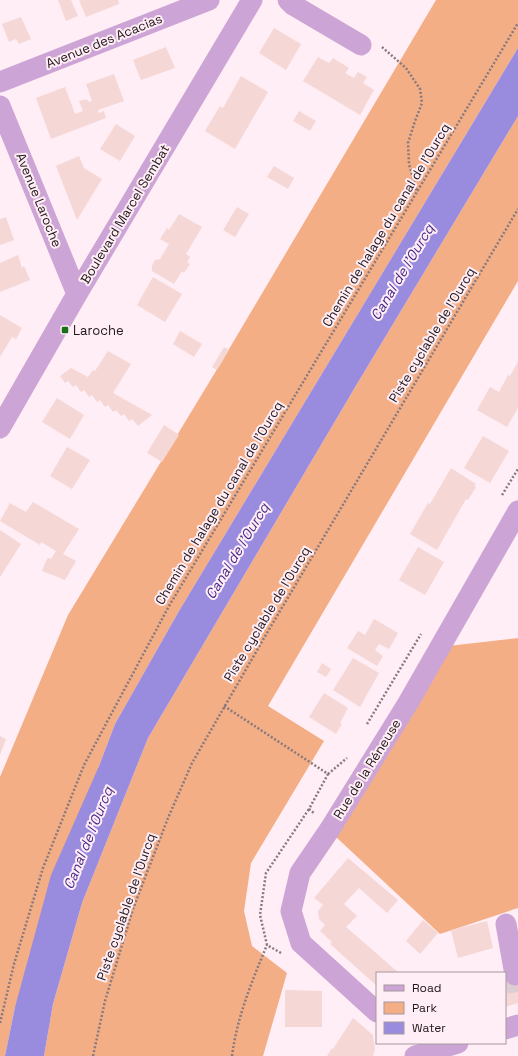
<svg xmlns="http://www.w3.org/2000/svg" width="518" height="1056" viewBox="0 0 518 1056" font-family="'Space Grotesk',sans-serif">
	<rect width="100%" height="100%" fill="#ffeef5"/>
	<path fill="#f4ae85" d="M436,0H518V48L179,611L115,724L99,766L15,1007L5,1056H0V777L68,615L216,371Z
		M518,116V281L268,706L324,741L251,863L244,911L252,946L287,973L263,1056H44L53,1004L82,903L148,738L354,389Z
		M518,638V908L440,934L336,837L448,646Z"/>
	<path fill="#998cdf" d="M518,48V116L354,389L148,738L82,903L53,1004L44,1056H5L15,1007L51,875L99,766L115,724L179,611Z"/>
	<path fill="#f5d7d6" d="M58,0H71L78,16L66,21Z
		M79,0H118L119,4L86,17Z
		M21,17L31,39L19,44L16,39L9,42L2,24Z
		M274,28L301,44L286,70L259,53Z
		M166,47L175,68L141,80L133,60Z
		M318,57L329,63L333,58L349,68L345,73L354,78L358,72L367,77L363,83L374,90L360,115L303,81Z
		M114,74L124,101L98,110L99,113L104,111L106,118L51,139L36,98L65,87L75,114L83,111L79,101L87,99L88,102L92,101L86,84Z
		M241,76L268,92L235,149L205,131L220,106L223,108Z
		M299,111L316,121L310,131L293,121Z
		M116,124L135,136L120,161L100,149Z
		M79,156L84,168L102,179L77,220L56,166Z
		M274,166L294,178L288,189L267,177Z
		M237,207L249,214L235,237L223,230Z
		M179,214L202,227L186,254L190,257L187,262L190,264L184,273L182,271L174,284L152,271V265L155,260L160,259L169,244L160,239L167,228L169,230Z
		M6,217L14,240L0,245V219Z
		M18,255L22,268L24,266L30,280L0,292V263Z
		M153,277L182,294L165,322L137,305Z
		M0,315L22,328L16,339L12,337L0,357Z
		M180,331L202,344L194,357L173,344Z
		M224,347L229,350L217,370L212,367Z
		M108,351L131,364L113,393L152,415L138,426L132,419L129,421L124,414L121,416L116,410L113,412L108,405L105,407L100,400L97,402L92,395L89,397L84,390L81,392L76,385L73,387L68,381L65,383L60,376L71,368L88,377L93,370L95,371Z
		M518,362V408L507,427L477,410L490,387L499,392L508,375L510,376Z
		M57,398L84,415L70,439L42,422Z
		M164,425L179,435L162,462L147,453Z
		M483,436L509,451L490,483L464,468Z
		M67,447L90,460L72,489L50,476Z
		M451,468L476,484L474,486L476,487L468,500L466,499L437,550L410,534L428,503L430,504Z
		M33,502L79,529L63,554L76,561L65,580L42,571L46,561L48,558L51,559L56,551L41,542L40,545L0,521L10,503L26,512Z
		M0,530L21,544L0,577Z
		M418,547L444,562L425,595L399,580Z
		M374,619L398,633L389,649L379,644L375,650L383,656L377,666L347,648L358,631L365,635Z
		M353,658L379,673L360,707L333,690Z
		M322,663L331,669L326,677L317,672Z
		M324,693L348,708L340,723L342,724L336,734L309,717Z
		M0,736L6,739L0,755Z
		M348,858L398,900L387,913L359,888L344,904L357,916L346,927L399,973H377V986L330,944L332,942L320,931L325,925L319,919L318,911L323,905L314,898Z
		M423,920L438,933L420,954L406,941Z
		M487,921L493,948L458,958L451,930Z
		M518,974V1003L505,1007V979Z
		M285,990L322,991V1027H285Z
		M353,1018L373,1035L375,1050L373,1056H327L332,1048L333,1049Z"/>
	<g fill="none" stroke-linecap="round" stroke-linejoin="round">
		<path stroke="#deced4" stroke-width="21" stroke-dasharray="21 10" stroke-linecap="butt" d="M515,975L518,992"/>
		<path stroke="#86797f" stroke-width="2.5" stroke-dasharray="2 2" stroke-linecap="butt" d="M382,47L406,68L420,89L422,103L415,121L408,143L409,164L417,192
			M502,495L518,469
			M224,706L328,774L309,809L315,814
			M367,724L421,634
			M328,774L347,758
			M281,953L267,945L260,915L266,873L309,809
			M0,1023L14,964L43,868L84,765L169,606L518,23
			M93,1056L105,1001L133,909L168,818L192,763L267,633L518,209
			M232,1056C237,1017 252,981 267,945"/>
		<path stroke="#cca4d5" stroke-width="21" d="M288,0L293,5L361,45
			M0,82L209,0
			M0,106L77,294
			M0,428L77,294L252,0
			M506,924L515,975
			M377,1012L301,943L291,911L300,873L330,829L408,703L518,511
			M505,1029L518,1025
			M415,1056L458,1043"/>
	</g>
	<rect fill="#1b6f17" stroke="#ffeef5" stroke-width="1.5" x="61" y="326" width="8" height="8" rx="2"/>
	<g text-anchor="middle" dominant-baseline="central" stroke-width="4" stroke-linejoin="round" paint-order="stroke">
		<g font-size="13" fill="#20171b" stroke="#ffeef5">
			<text transform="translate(104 41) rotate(-22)">Avenue des Acacias</text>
			<text transform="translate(39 200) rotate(68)">Avenue Laroche</text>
			<text transform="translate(125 214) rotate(-59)">Boulevard Marcel Sembat</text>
			<text transform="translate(386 225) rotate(-59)">Chemin de halage du canal de l'Ourcq</text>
			<text transform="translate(432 335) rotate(-59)">Piste cyclable de l'Ourcq</text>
			<text transform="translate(219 503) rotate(-59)">Chemin de halage du canal de l'Ourcq</text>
			<text transform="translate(267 614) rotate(-59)">Piste cyclable de l'Ourcq</text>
			<text transform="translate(367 769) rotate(-58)">Rue de la Réneuse</text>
			<text transform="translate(126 907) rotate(-71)">Piste cyclable de l'Ourcq</text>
		</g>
		<g font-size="13" fill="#20171b" stroke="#ffeef5" text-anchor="start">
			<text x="73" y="330">Laroche</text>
		</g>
		<g font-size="14" font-style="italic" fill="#452b8b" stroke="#ffeef5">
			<text transform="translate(402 272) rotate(-59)">Canal de l'Ourcq</text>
			<text transform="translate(237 551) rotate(-59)">Canal de l'Ourcq</text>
			<text transform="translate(88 838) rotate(-68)">Canal de l'Ourcq</text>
		</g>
	</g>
	<rect x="376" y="972" width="130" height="72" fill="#ffeef5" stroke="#a6989e"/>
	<rect x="384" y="985" width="20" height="6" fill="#cca4d5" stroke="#a6989e"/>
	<text x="412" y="992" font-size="12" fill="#20171b">Road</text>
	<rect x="384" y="1002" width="20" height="12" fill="#f4ae85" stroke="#a6989e"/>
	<text x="412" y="1012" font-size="12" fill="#20171b">Park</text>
	<rect x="384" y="1022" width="20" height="12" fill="#998cdf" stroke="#a6989e"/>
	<text x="412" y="1032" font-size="12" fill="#20171b">Water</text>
</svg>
